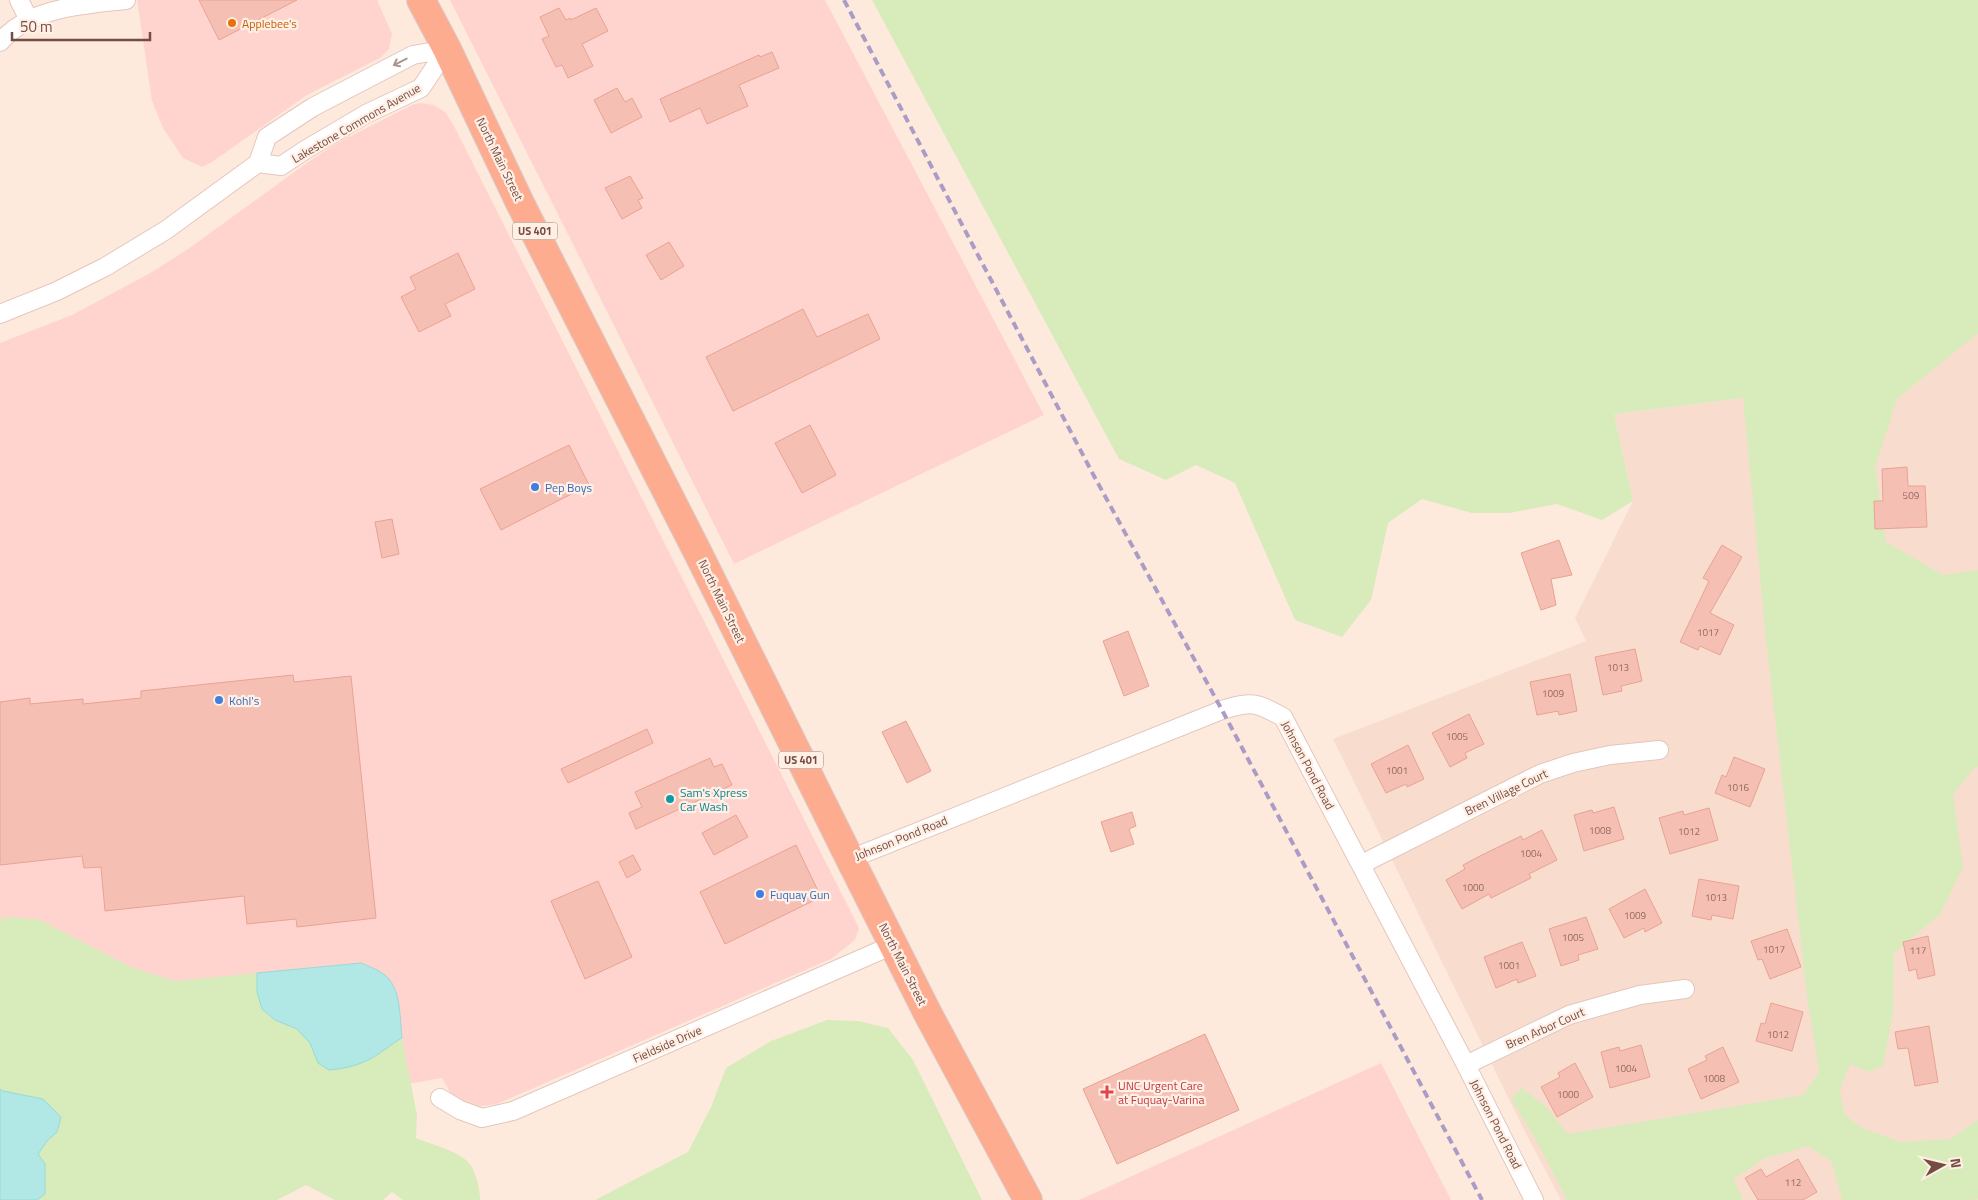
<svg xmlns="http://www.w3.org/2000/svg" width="1978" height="1200" viewBox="0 0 1978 1200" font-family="'Titillium Web',sans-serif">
	<rect width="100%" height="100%" fill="#feeadd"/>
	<path fill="#f8ddce" d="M1978,286V1200H1561L1523,1128L1333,739L1586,641L1575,618L1633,501L1614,414L1743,398Z"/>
	<path fill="#ffd4cf" d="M137,0H377L392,34L389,49L380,58L307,95L212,162L202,167L183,158L163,128L152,101Z
		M450,0H825L1044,415L734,564Z
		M422,103L434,105L445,112L454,126L859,928L855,940L831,959L497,1104L475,1107L466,1104L451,1094L442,1078L414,1083L253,1100L0,981V343L72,315L152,272L188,249L311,160L339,142L414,104Z
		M1381,1063L1451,1200H1079Z"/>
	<path fill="#d8ebbb" d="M872,0H1978V333L1897,399L1875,467L1886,542L1943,575L1978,570V767H1975L1953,795L1963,867L1940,914L1894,953L1893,1013L1883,1066L1869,1072L1850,1064L1840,1089L1844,1114L1862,1128L1901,1142L1951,1139L1978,1120V1199L1970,1200H1842L1831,1161L1808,1146L1763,1159L1734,1179L1743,1200H1567L1537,1142L1511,1098L1522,1088L1546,1107L1568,1134L1803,1095L1819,1072L1807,995L1766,639L1743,398L1614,414L1633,501L1602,520L1557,504L1509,513H1472L1422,499L1388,523L1371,600L1342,637L1295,620L1235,483L1196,465L1166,480L1119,459Z
		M12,917L40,920L133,968L175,981L257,973V992L275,1020L297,1029L310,1043L318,1063L387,1046L402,1038L417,1115L416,1138C430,1144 459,1151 469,1163C475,1169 481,1192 480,1200H403L392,1192L383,1200H335L306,1185L277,1200H37L45,1194L38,1154L47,1141L57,1132L0,1089V919Z
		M827,1020L858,1021L888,1028L913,1060L982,1200H595L688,1152L711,1107L726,1068L771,1041Z"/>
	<path fill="#b1e7e4" stroke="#97dad7" d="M361,963C370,967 382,971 389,979C401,993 400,1020 402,1038C391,1044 379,1055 368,1060C356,1066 342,1069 329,1070L318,1063L310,1043L297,1029L275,1020L262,1009L257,992V973Z
		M0,1089L3,1091L43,1099L61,1117L57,1132L47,1141L38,1154L45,1164V1194L37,1200H0Z"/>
	<path fill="#f5c0b3" stroke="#e8a292" d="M199,0H297L219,40Z
		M559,8L566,20L570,18L571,20L596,8L608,31L582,44L593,66L568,78L562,65L556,67L542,39L549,36L540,17Z
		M772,52L779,68L739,85L748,106L707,124L700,108L670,122L660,99L759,55L760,57Z
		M617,88L625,102L632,98L642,117L611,133L594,100Z
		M630,176L643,198L638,200L642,208L622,219L605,188Z
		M669,242L684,266L661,280L646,255Z
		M458,253L475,289L445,304L451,316L419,332L401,297L416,289L410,277Z
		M803,309L817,337L868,314L880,339L733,411L706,357Z
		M810,425L836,475L802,493L775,443Z
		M569,445L589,485L501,530L480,489Z
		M1907,467L1908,486H1925L1927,527L1875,529L1874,501H1883L1882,469Z
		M392,519L399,554L382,558L375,522Z
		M1559,540L1572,575L1551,579L1556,605L1541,610L1521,553Z
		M1722,545L1742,557L1710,613L1734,625L1720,655L1700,646L1698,650L1680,642L1709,581L1703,578Z
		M1128,631L1149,686L1124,696L1103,641Z
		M1635,649L1642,681L1621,686L1622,691L1603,695L1595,657Z
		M1570,674L1577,711L1559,715L1558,711L1537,715L1530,682Z
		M293,675L294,682L351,676L376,918L297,927L296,919L247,924L244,896L105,911L101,867L84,868L82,856L0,865V702L30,698V704L83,699V704L141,698V691Z
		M1469,714L1484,744L1465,753L1467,758L1450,767L1432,733Z
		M906,721L931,771L907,783L882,732Z
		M647,729L653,743L568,783L561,769Z
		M1408,745L1424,779L1407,787L1406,784L1386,793L1371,764Z
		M1734,757L1765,769L1750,807L1715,793L1722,775L1726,777Z
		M710,758L714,767L722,764L732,785L636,829L629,813L642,807L635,792Z
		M1614,807L1624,839L1584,851L1574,815L1592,810L1593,813Z
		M1709,808L1718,840L1670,854L1659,818L1683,811L1684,815Z
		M1132,812L1136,826L1129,829L1134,844L1111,852L1101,822Z
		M736,815L748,837L714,855L702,833Z
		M1542,830L1557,860L1529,874L1531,878L1491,898L1489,894L1462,909L1446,880L1465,869L1463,865L1480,856L1521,836L1523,840Z
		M796,845L821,897L725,944L700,892Z
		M633,855L641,870L627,878L619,862Z
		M1699,879L1739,886L1733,919L1712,915L1711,920L1692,916Z
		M598,881L632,957L585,979L551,901Z
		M1645,889L1662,923L1645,932L1644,928L1624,938L1609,909Z
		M1586,917L1598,949L1578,955L1579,960L1561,966L1549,929Z
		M1787,929L1801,967L1770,979L1762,959L1758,960L1751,941Z
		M1928,936L1935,975L1918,979L1916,969L1909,971L1903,942Z
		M1522,942L1536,976L1518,983L1517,979L1496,988L1484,957Z
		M1771,1003L1803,1012L1792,1051L1756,1041L1761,1023L1765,1024Z
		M1929,1026L1938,1082L1915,1086L1908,1048L1898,1049L1895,1032Z
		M1205,1034L1239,1110L1117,1164L1083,1089Z
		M1641,1045L1650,1077L1610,1088L1601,1052L1619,1047L1620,1051Z
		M1723,1047L1739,1082L1701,1099L1688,1069L1707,1060L1705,1056Z
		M1575,1063L1593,1097L1557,1117L1541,1087L1560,1077L1558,1073Z
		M1798,1159L1817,1192L1803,1200H1758L1745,1178L1761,1169L1766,1177Z"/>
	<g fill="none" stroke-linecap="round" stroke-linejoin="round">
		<defs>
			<path id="minor" d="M19,0L29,20
				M0,42C31,7 82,5 126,0
				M258,163L281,166L305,150L366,114L421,88L447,49
				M0,314L57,291L105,267L166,230L258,163L267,137L313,107L413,55L447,49
				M850,859L1222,710C1253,701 1255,702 1283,717L1466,1065L1534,1200
				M1362,864L1540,774L1573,763L1610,755L1659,750
				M1466,1065L1569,1015L1640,995L1685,989
				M440,1098L460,1110L482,1118L513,1111L893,945"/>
			<path id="trunk" d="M421,0L447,49L520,203L699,555L850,859L928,1014L1028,1200"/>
		</defs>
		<use href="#minor" stroke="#e4c6bc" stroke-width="20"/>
		<use href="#trunk" stroke="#d8cdcb" stroke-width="30"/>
		<use href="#minor" stroke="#fff" stroke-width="18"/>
		<use href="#trunk" stroke="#feac90" stroke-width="28"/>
		<path stroke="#ab9cc6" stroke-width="4" stroke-dasharray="8 5" stroke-linecap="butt" d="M844,0L1094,476L1222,710L1482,1200"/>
	</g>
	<defs><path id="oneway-shaft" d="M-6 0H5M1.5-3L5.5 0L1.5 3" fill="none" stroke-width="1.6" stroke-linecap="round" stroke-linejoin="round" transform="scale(1.25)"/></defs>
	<use stroke="#ac948f" href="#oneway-shaft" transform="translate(400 62) rotate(153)"/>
	<circle fill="#e8710a" stroke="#ffefe4" stroke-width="2" cx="232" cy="23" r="5"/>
	<g fill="#3f7fe0" stroke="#ffefe4" stroke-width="2">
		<circle cx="535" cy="487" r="5"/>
		<circle cx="219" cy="700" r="5"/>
		<circle cx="760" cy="894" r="5"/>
	</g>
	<circle fill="#0f9aa8" stroke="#ffefe4" stroke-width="2" cx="670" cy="799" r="5"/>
	<path fill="#e0444e" stroke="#ffefe4" stroke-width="2" d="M1104.5 1084.5h5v5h5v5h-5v5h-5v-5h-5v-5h5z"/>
	<g text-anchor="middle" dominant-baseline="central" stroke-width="4.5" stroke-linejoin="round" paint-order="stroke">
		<g font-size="10" fill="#946960">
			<text x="1911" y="495">509</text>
			<text x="1708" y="632">1017</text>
			<text x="1618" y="667">1013</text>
			<text x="1553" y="693">1009</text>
			<text x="1457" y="736">1005</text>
			<text x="1397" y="770">1001</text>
			<text x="1738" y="787">1016</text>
			<text x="1600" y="830">1008</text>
			<text x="1689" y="831">1012</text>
			<text x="1531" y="853">1004</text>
			<text x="1473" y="887">1000</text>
			<text x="1716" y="897">1013</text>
			<text x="1635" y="915">1009</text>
			<text x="1573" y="937">1005</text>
			<text x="1774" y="949">1017</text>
			<text x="1918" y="950">117</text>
			<text x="1509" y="965">1001</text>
			<text x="1778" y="1034">1012</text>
			<text x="1626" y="1068">1004</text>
			<text x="1714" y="1078">1008</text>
			<text x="1568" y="1094">1000</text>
			<text x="1793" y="1182">112</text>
		</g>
		<g fill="#ffefe4" stroke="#9e7d74" stroke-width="1">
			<rect x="512.5" y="222.5" width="45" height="17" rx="4"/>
			<rect x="778.5" y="751.5" width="45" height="17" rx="4"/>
		</g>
		<g font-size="11" font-weight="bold" fill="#744c44">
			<text x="535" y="231">US 401</text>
			<text x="801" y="760">US 401</text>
		</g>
		<g font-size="12" fill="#c56008" stroke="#ffefe4" text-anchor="start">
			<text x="242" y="23">Applebee's</text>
		</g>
		<g font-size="12" fill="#744c44" stroke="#ffefe4">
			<text transform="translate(356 123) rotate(-30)">Lakestone Commons Avenue</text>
			<text transform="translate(500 159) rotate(64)">North Main Street</text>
			<text transform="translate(722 601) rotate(64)">North Main Street</text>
			<text transform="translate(1308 765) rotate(62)">Johnson Pond Road</text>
			<text transform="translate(1506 792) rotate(-26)">Bren Village Court</text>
			<text transform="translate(901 838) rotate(-22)">Johnson Pond Road</text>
			<text transform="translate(903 964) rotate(63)">North Main Street</text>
			<text transform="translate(1545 1028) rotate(-24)">Bren Arbor Court</text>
			<text transform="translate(667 1044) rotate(-24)">Fieldside Drive</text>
			<text transform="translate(1496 1124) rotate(63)">Johnson Pond Road</text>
		</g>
		<g font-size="12" fill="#366cbe" stroke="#ffefe4" text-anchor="start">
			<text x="545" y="487">Pep Boys</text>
			<text x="229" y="700">Kohl's</text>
			<text x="770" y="894">Fuquay Gun</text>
		</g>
		<g font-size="12" fill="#0d838f" stroke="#ffefe4" text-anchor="start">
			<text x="680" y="792">Sam's Xpress<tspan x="680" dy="14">Car Wash</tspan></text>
		</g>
		<g font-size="12" fill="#be3a42" stroke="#ffefe4" text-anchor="start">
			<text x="1118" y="1085">UNC Urgent Care<tspan x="1118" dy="14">at Fuquay-Varina</tspan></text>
		</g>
	</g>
	<g transform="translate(1943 1165) rotate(82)" stroke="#ffefe4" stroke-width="4" paint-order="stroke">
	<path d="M0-4L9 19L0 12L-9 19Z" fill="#744c44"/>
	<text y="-8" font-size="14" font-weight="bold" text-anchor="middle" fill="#744c44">N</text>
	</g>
	<path d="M12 32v8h138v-8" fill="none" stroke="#744c44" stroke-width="2.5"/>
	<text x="20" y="32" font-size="15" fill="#744c44" stroke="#ffefe4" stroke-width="4" paint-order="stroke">50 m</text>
</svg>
